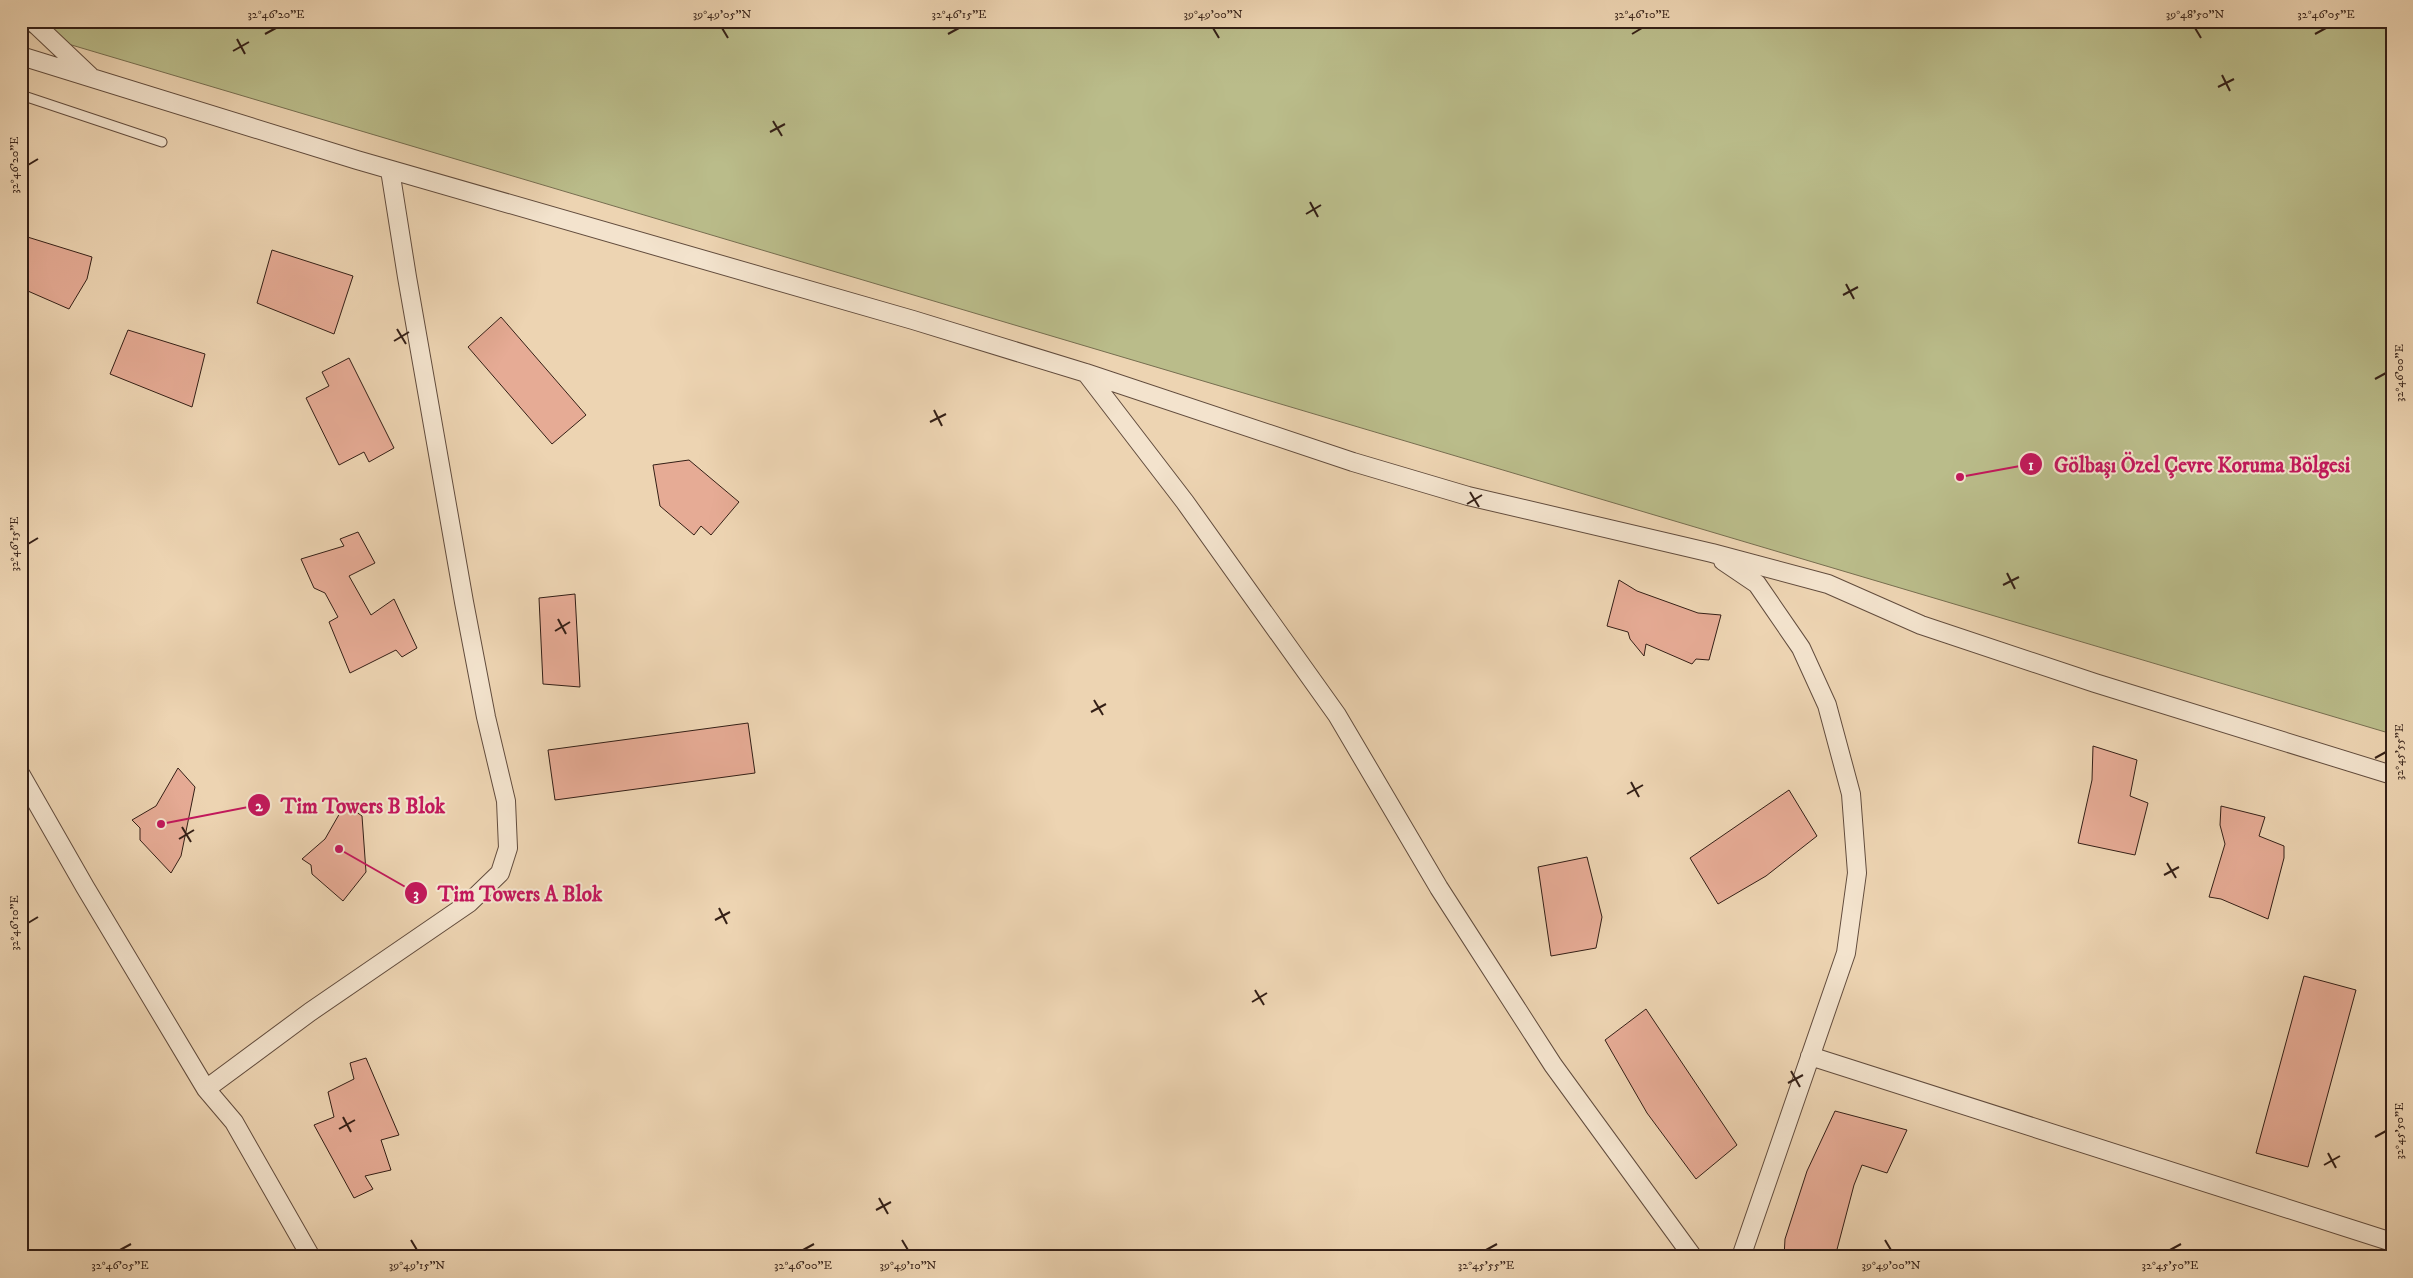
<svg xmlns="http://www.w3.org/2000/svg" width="2413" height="1278" viewBox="0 0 2413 1278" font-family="'IM FELL DW Pica',serif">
	<rect width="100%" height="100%" fill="#edd4b2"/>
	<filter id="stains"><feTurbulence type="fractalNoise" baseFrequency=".004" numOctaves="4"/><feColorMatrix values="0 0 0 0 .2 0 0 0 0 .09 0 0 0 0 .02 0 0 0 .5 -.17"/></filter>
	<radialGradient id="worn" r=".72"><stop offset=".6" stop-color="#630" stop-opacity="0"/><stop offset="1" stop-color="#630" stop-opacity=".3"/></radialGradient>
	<path fill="#babc8a" stroke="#776e50" d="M21,21H2392V734L21,30Z"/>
	<path fill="#e6ab95" stroke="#341f16" d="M21,235L92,257L87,279L69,309L21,288Z
		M272,250L353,276L334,334L257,303Z
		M501,317L586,415L552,444L468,347Z
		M128,330L205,354L192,407L110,374Z
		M349,358L394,448L369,462L364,452L339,465L306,398L329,386L322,372Z
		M689,460L739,502L711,535L701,526L694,535L660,506L653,465Z
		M358,532L375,563L349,576L371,615L394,599L417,648L402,657L396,650L350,673L329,622L338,617L325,593L314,588L301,559L344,546L340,539Z
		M1619,580L1637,591L1698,613L1721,615L1709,660L1696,659L1692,664L1646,644L1644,656L1630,639L1628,632L1607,626Z
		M575,594L580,687L543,684L539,598Z
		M748,723L755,773L555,800L548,750Z
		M2093,746L2137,760L2130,796L2148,803L2135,855L2078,843L2092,780Z
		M178,768L195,787L181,856L171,873L140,840V828L132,820L156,806Z
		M1789,790L1817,836L1766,876L1718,904L1690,858Z
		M345,804L362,816L366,872L343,901L312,874L311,865L302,859L325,839Z
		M2221,806L2265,817L2259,836L2284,846V858L2268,919L2221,899L2209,897L2225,844L2220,825Z
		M1587,857L1602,917L1596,948L1551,956L1538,867Z
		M2304,976L2356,990L2308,1167L2256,1153Z
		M1646,1009L1737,1145L1696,1179L1647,1113L1605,1040Z
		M366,1058L399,1135L381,1140L391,1170L365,1176L373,1189L354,1198L314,1125L334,1117L328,1092L354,1079L350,1063Z
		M1835,1111L1907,1130L1887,1173L1862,1165L1854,1185L1835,1257H1784L1785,1239L1807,1171Z"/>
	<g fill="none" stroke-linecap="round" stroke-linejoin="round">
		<defs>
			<path id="lane" d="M21,95L162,142"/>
			<path id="street" d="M32,21L90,76
				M21,56L357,160L913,320L1086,373L1353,462L1468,496L1712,553L1828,584L1921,625L2095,683L2392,775
				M1086,373L1185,502L1337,715L1439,888L1553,1065L1693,1257
				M1723,561L1757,584L1801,648L1827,705L1851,794L1857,873L1846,953L1741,1257
				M21,775L85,887L206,1089L234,1122L311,1257
				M1810,1056L2392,1242
				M206,1089L310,1012L469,903L500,873L508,848L506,801L486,717L464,602L407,277L390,170"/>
		</defs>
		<use href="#lane" stroke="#624c3d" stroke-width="11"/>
		<use href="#street" stroke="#624c3d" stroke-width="20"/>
		<use href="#lane" stroke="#f3e3cd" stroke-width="9"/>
		<use href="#street" stroke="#f3e3cd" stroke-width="18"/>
	</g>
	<path fill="none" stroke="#341f16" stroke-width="2" d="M722,28L728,38M1213,28L1219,38M2195,28L2201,38M265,34L276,28M948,34L959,28M1632,34L1642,28M2315,34L2326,28M237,39L245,54M233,51L249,42M2222,75L2230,91M2218,87L2234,79M773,121L782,136M770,132L785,124M28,165L38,159M1310,202L1318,217M1306,214L1321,205M1846,284L1854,299M1843,295L1858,287M397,329L406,344M394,341L409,332M2375,379L2386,373M934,410L942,426M930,422L946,414M1470,492L1479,507M1467,504L1482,495M28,544L38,538M2007,573L2015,589M2003,585L2019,577M558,619L566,634M555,631L570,622M1094,700L1103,715M1091,712L1106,704M2375,758L2386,752M1631,782L1639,797M1627,794L1643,785M182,827L191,842M179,839L194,830M2167,863L2176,878M2164,875L2179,867M719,908L727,924M715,920L730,912M28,923L38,917M1255,990L1264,1005M1252,1002L1267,993M1791,1071L1800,1087M1788,1083L1803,1075M343,1117L351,1132M339,1129L355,1120M2375,1137L2386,1131M2328,1153L2336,1168M2324,1165L2340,1156M879,1198L888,1214M876,1210L891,1202M411,1240L417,1250M902,1240L908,1250M1885,1240L1891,1250M120,1250L131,1244M803,1250L814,1244M1486,1250L1497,1244M2170,1250L2181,1244"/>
	<path fill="none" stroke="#c2185b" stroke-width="2" d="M1960 477L2031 464M161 824L259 805M339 849L416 893"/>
	<g fill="#c2185b" stroke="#f3e3cd" stroke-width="2">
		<circle cx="1960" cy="477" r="5"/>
		<circle cx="161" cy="824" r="5"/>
		<circle cx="339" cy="849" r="5"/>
		<circle cx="2031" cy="464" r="12"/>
		<circle cx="259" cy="805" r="12"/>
		<circle cx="416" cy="893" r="12"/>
	</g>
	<g font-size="15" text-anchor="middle" font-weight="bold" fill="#fff">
		<text x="2031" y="470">1</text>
		<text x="259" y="811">2</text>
		<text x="416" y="899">3</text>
	</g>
	<g font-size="21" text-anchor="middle" font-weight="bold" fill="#c2185b" stroke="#f3e3cd" stroke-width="4" stroke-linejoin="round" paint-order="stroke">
		<text x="2202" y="472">Gölbaşı Özel Çevre Koruma Bölgesi</text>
		<text x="363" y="813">Tim Towers B Blok</text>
		<text x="520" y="901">Tim Towers A Blok</text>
	</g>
	<rect width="2413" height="1278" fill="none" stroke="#edd4b2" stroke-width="55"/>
	<rect x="28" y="28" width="2358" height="1222" fill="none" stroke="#341f16" stroke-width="2"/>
	<g font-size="12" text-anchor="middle" fill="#341f16">
		<text x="276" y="18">32°46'20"E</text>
		<text x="722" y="18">39°49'05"N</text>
		<text x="959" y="18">32°46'15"E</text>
		<text x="1213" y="18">39°49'00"N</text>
		<text x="1642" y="18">32°46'10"E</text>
		<text x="2195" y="18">39°48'50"N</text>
		<text x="2326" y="18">32°46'05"E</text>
		<text transform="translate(14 165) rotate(-90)" y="4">32°46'20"E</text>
		<text transform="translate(2399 373) rotate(-90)" y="4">32°46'00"E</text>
		<text transform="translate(14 544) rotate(-90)" y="4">32°46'15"E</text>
		<text transform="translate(2399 752) rotate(-90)" y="4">32°45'55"E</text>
		<text transform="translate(14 923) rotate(-90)" y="4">32°46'10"E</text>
		<text transform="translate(2399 1131) rotate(-90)" y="4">32°45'50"E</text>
		<text x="120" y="1269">32°46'05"E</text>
		<text x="417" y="1269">39°49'15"N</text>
		<text x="803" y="1269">32°46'00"E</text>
		<text x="908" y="1269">39°49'10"N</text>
		<text x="1486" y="1269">32°45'55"E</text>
		<text x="1891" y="1269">39°49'00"N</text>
		<text x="2170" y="1269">32°45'50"E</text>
	</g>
	<rect width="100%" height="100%" filter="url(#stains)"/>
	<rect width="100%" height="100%" fill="url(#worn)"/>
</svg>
